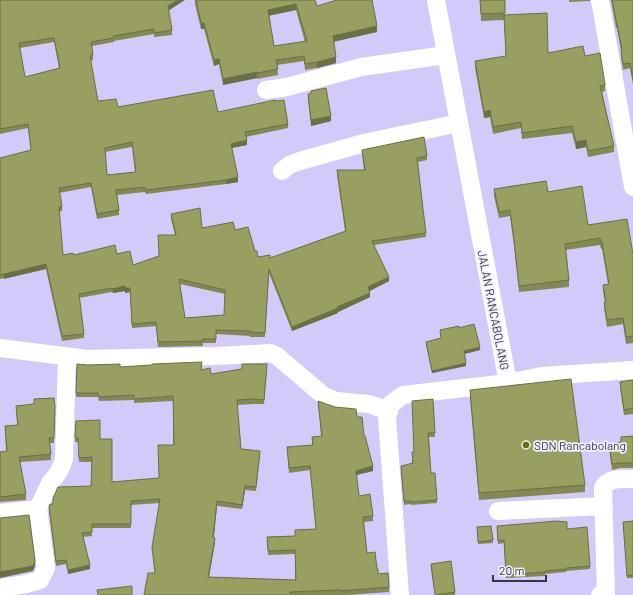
<svg xmlns="http://www.w3.org/2000/svg" width="633" height="595" viewBox="0 0 633 595" font-family="Barlow,sans-serif">
	<rect width="100%" height="100%" fill="#d3cafa"/>
	<g fill="none" stroke-linecap="round" stroke-linejoin="round">
		<path stroke="#fff" stroke-width="18" d="M600,0L633,187
			M266,90L287,87L361,67L446,55
			M282,171L289,165L300,161L364,143L459,123
			M0,348L87,359L216,356L270,353L277,356L324,396L336,401L369,404L389,411
			M508,383L542,376L633,370
			M498,511L604,506
			M0,513L38,509
			M0,588L26,584L40,580L46,568L38,509L50,483L58,473L62,465L64,459L67,357
			M400,595L387,418L390,405L403,395L508,383L436,0
			M600,595H606L603,488C608,477 623,479 633,479"/>
	</g>
	<path fill="#848953" fill-rule="evenodd" d="M0,0L168,10L172,30V35L154,37V34L114,41V42L92,46L93,55V60H90L98,101L118,107L218,112L275,101L288,124V128L246,137L247,145L232,148L238,182L226,184L146,194L145,192L117,195L119,210V215L97,219L91,187L59,193L62,207V211L59,212L63,255L117,254L133,265L159,256L175,235L171,219V214L202,228L235,230L255,251L258,257L270,258L345,231L337,174V170H364L362,154V150L427,156V160L418,162L423,209L426,237L374,245L389,281L369,291L370,297L338,312V313L292,331L269,273L265,337H250V336L216,334V343H203V346L158,347L156,326L132,328L130,292L125,293V291L113,293L112,292L79,298L84,334V338L62,341L46,269L0,279V158L31,150L28,128L0,134ZM54,42L59,68L25,77L20,48ZM132,147L135,172L107,175L105,152ZM180,284L225,294L224,315L185,318Z
		M195,0H315L317,6L377,32L334,41L336,63L317,68L305,70L304,61L277,65L278,75L257,79V78L223,85L219,64L214,66L204,29H201L195,4ZM296,10L305,42L274,46L269,15Z
		M480,0H505V15L548,53L585,56L605,85V91L602,92L614,146V152L588,157L586,147L576,149L572,133L522,139L521,128L493,134L490,117L484,118L475,68V61L506,56L504,20L481,21Z
		M569,0H590V1L569,2Z
		M611,0H633V85L630,68L623,70L621,56V51L617,28H616Z
		M311,91L331,121L311,126L308,99V94L311,93Z
		M494,189L548,192L588,225L633,254V343L626,344L623,324L607,327L604,308V302H605L603,292V285L608,284L602,249H601L600,245L566,250L569,280V287L519,292L514,246L510,216L499,218L494,196Z
		M459,328L480,350L464,354L466,366L432,373L426,344V342L441,338L440,330Z
		M77,364L87,365L120,367L201,370L211,374L242,369V364L267,368L264,404H254L237,405L241,449L260,455L256,491L245,490L242,509L217,506L214,537L215,542L209,577L295,580V554L268,555L267,537L295,536L316,529L310,470L289,473L287,447L312,445V437L321,436L318,401L357,417L364,436L373,471L356,475L359,496L373,516V521L364,522L367,553L377,569L378,574L389,587V592L348,595H144L155,573L152,547L160,503L131,505V528H92V536L83,537L90,569L68,574L66,564L56,566L49,511V506L91,486L92,462H79L78,442H75L76,421L100,439L112,482L159,478L173,445V401L134,403V400L99,401L98,397H76Z
		M633,380V414L624,415L620,387V382Z
		M470,390L585,485V492L479,500L470,398Z
		M54,398V443H50L51,460L20,462L26,494V500L0,502V452L6,451L5,426L17,425L16,406L34,404V399Z
		M433,399L435,437H429L431,473L437,500V503L411,505V504L404,505L401,470L412,463L413,452Z
		M633,436V468H620L612,470L609,449V444L621,442V437Z
		M633,521V578H627L623,522Z
		M491,526L493,543L478,544L477,527Z
		M497,526L567,529L590,566V569L566,571V572L545,574V576L506,578L504,543L498,544Z
		M431,564L455,592V595H435L431,569Z"/>
	<path fill="#6b6f44" d="M178,0H185L168,11V6Z
		M296,4V10L268,16V10Z
		M201,23H204V29H201Z
		M377,26V32L333,42V36Z
		M336,57V63L317,68V62Z
		M219,59V64L214,66V60Z
		M257,72V78L223,85V79Z
		M490,110V117L484,118V112Z
		M331,116V121L311,126V120Z
		M247,140V145L231,148V144Z
		M586,140V147L576,149V142Z
		M238,177V182L226,184V180Z
		M46,264V269L4,279V274Z
		M389,277V281L368,292V287Z
		M125,286V291L113,293V289Z
		M125,288H130V292L125,293Z
		M370,293V297L338,312V313L292,331V327Z
		M480,347V350L464,354V351Z
		M466,363V366L432,373V371Z
		M373,466V471L356,475V471Z
		M245,486V490L242,509V505Z
		M217,501V506L213,542V537Z
		M215,538V542L208,582V577Z
		M35,561V566L33,571L0,578V572Z
		M90,565V569L68,574V570Z"/>
	<path fill="#999f61" stroke="#6b6f44" fill-rule="evenodd" d="M0,0H178L168,6L172,30L154,33V29L113,36L114,38L91,42L93,55L90,56L98,101L116,99L118,107L213,90L218,112L275,100V101L284,100L288,124L245,132L247,140L231,144L238,177L226,180L146,190L145,187L116,190L119,210L97,214L91,183L59,188L62,207H59L63,255L73,253L74,255L115,245L117,254L130,251L133,265L159,256L158,235H176L171,214L200,208L202,228L233,222L235,230L248,227L255,251H257L258,257L270,255V258L346,231L337,170H365L362,150L424,137L427,156L417,158L423,209L426,233L372,241L389,277L368,287L370,293L337,307L338,308L292,327L269,269L265,333L250,332V331L216,330V339H203V341L158,342L156,322L132,324L130,288H125V286L113,289L112,288L79,294L84,334L62,336L46,264L0,275V158L31,150L28,124L0,129ZM54,38L60,68L25,77L19,43ZM132,142L136,172L107,175L105,148ZM179,279L225,290L224,315L185,318Z
		M196,0H315L317,6L337,0H372L377,26L333,36L336,57L317,62L305,64L304,56L276,60L278,69L257,73V72L223,79L219,59L214,60L204,23H201ZM296,4L307,41L274,46L268,10Z
		M480,0H505V13L481,14Z
		M612,0H633V80L630,63L623,64L621,51L622,50Z
		M547,13L548,53L583,46L585,56L600,53L605,85L600,86L614,146L588,151L586,140L576,142L572,126L522,133L521,122L493,127L490,110L484,112L475,61L506,56L504,15Z
		M326,88L331,116L311,120L308,94L311,93V91Z
		M546,181L548,192L582,186L588,225L627,219L633,254V336L626,337L623,318L607,320L604,302H606L603,285L609,284L602,242L601,243L600,238L565,244L569,280L519,286L514,240L510,210L499,212L494,189Z
		M474,324L480,347L464,351L466,363L432,371L426,342L441,338L440,330L459,326V328Z
		M202,362L201,370L210,368L211,374L242,369V364H267L264,400L254,399L237,400L241,449L260,451L256,487L245,486L242,505L217,501L213,537L215,538L208,577L296,580L295,550L268,551L267,537L295,536V530L316,529L310,466L289,468L287,447L313,445L312,437L322,436L318,401L335,407L356,409L357,417H362L364,436H365L373,466L356,471L359,496L370,494L373,516L363,517L367,553L375,552L377,569H378V574L388,573L389,587L341,591L340,590L290,592V595H144L148,573H155L152,547L160,499L131,501V524H92V532L82,533L90,565L68,570L66,560L56,561L49,506L50,504H53V498L58,487L91,486L92,457L79,458L78,438H75L76,421L100,420V439H112V482L159,478L158,445H174L173,396L134,399V395L99,397L98,393H76L77,364L87,365L120,364V367L152,365V364Z
		M571,379L585,485L479,493L470,390Z
		M633,380V408L624,410L620,382Z
		M54,398L55,407L54,438H49L51,454L19,457L26,494L0,497V452L7,451L5,426L18,425L16,406L34,404V399Z
		M433,399L435,433H428L431,473H435L437,500L411,502V501H404L401,466L413,463L412,452H414L412,401Z
		M633,436V463H620L612,464L609,444L621,442V437Z
		M29,515L35,561L33,566L0,572V518Z
		M557,521L567,522V529L587,527L590,566L566,568V569L545,571V572L506,575L504,540L498,541L497,526Z
		M633,521V575L627,576L623,522Z
		M491,526L493,540L478,542L477,527Z
		M451,561L455,592L435,595L431,564Z
		M132,586V595H98L97,590Z"/>
	<circle fill="#686e13" stroke="#f2f1fd" stroke-width="1.5" cx="526" cy="445" r="4"/>
	<g text-anchor="middle" dominant-baseline="central" stroke-width="3.5" stroke-linejoin="round" paint-order="stroke">
		<g font-size="12" fill="#363249" stroke="#f2f1fd">
			<text transform="translate(494 310) rotate(79)">JALAN RANCABOLANG</text>
		</g>
		<g font-size="12" fill="#363249" stroke="#f2f1fd" text-anchor="start">
			<text x="534" y="445">SDN Rancabolang</text>
		</g>
	</g>
	<path d="M493 575v6h53v-6" fill="none" stroke="#363249" stroke-width="2"/>
	<text x="499" y="575" font-size="12" fill="#363249" stroke="#f2f1fd" stroke-width="3" paint-order="stroke">20 m</text>
</svg>
